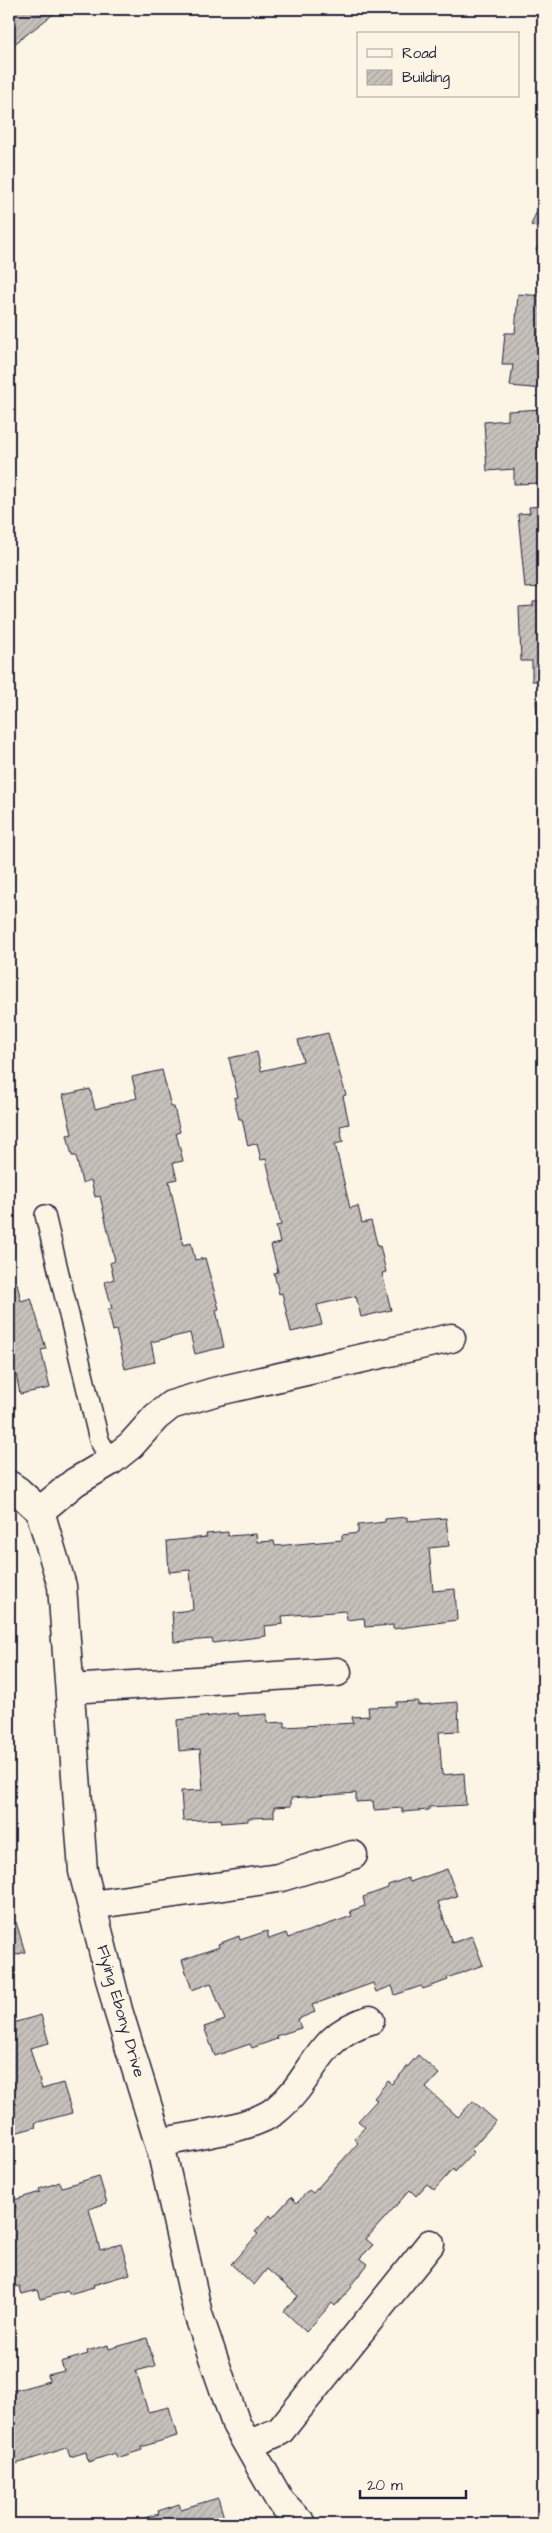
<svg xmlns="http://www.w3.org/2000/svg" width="552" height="2533" viewBox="0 0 552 2533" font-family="'Architects Daughter',sans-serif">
	<defs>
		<pattern id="building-hatch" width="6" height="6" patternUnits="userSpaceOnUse" patternTransform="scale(1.25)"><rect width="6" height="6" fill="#c6c1bb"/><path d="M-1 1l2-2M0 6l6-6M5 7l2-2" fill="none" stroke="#aaa6a2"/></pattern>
	</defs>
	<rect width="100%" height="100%" fill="#fcf5e5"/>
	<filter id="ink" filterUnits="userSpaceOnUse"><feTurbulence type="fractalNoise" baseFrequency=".02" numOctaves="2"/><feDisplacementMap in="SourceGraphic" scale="10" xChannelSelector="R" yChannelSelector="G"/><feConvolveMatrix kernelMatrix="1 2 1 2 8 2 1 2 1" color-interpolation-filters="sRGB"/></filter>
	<g filter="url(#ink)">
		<path fill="url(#building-hatch)" stroke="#22223b" d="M9,9H60L9,48Z
			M543,197V230L531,225Z
			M543,234V253L536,250Z
			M518,294L543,296V389L510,386L513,365H502L505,333H515Z
			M543,409V483L514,484V469L487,471L484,422L508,420V411Z
			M543,506V587L525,588L518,514L530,513L529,507Z
			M543,601V681H532V661H521L519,607L533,606V602Z
			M543,699V732L538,733L536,700Z
			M543,809V886L538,810Z
			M536,907H543V966H540Z
			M328,1033L346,1095L343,1096L349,1124L340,1126L343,1142L335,1144L350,1208L358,1206L362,1223L371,1221L378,1247L380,1246L386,1272L382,1273L391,1310L361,1317L356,1296L317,1305L322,1325L291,1332L282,1293L279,1294L274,1273L278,1272L271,1245L280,1243L276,1226L281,1225L266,1159L261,1160L257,1143L248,1146L242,1119H239L234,1098L238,1097L229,1058L257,1052L261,1071L303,1061L298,1040Z
			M162,1070L171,1107H174L180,1132L176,1133L183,1161L173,1163L177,1179L169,1181L183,1245L191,1243L195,1260L205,1258L219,1309L216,1310L224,1347L195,1354L190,1333L151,1342L155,1362L125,1369L116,1330L113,1331L108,1309H112L105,1282L114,1279L110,1263L115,1261L100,1196L95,1197L91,1180L82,1183L76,1156H72L67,1135L72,1134L63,1095L90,1089L95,1109L137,1098L132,1077Z
			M9,1283V1285L17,1283L21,1301L31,1298L46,1349L41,1350L50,1388L20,1394L16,1374L9,1375Z
			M407,1517V1521L446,1518L449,1546L429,1548L433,1591L455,1589L457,1620L393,1629V1625L365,1627L364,1618L347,1620L346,1611L282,1616L283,1624L265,1626L266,1636L213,1643L212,1639L174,1642L172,1612L193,1610L190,1570L169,1572L167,1541L207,1537L206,1534L228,1532V1536L256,1534L257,1542L274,1541L275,1546L342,1540V1535L358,1533V1525L385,1522V1519Z
			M418,1701V1705L458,1702L459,1731L439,1732L442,1775L464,1773L466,1805L429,1807V1810L402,1812V1808L374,1810L373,1801L356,1802V1793L291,1798V1806L274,1807V1817L248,1818V1821L222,1823L221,1819L183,1821L181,1791L203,1790L200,1749L179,1751L177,1720L238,1713L239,1716L267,1714V1723L285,1722V1727L353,1723L352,1717L369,1716L368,1707L396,1706V1702Z
			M447,1869L457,1896L438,1902L452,1943L472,1936L483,1965L447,1978L448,1980L423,1989L421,1986L395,1995L392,1986L376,1992L373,1983L312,2005L315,2012L298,2019L301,2028L276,2036L277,2039L252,2048L250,2044L215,2056L204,2027L225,2020L211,1983L192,1990L182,1960L219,1947L218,1944L239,1936L240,1940L267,1931L269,1939L286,1933L288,1938L352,1916L350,1911L365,1906L363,1897L388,1888V1885L408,1878L410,1882Z
			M16,1922L25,1952L9,1957V1924Z
			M41,2015L49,2043L30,2048L42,2089L63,2083L72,2113L35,2123L36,2127L11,2134L9,2131V2024Z
			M418,2055L439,2074L426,2088L458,2117L473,2101L496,2121L471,2149L474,2152L455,2172L453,2169L434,2190L427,2184L416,2196L410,2190L366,2239L373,2245L360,2258L368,2264L351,2285L352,2287L335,2306L332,2303L306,2332L284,2311L298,2296L267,2269L254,2285L231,2264L258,2234L255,2232L270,2215L272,2218L291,2197L297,2203L309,2190L313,2193L358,2143L354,2139L365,2127L358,2121L377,2100L374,2098L388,2081L392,2084Z
			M99,2176L107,2203L89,2209L100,2250L121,2244L130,2274L93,2285L94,2287L69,2294L68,2291L41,2299L38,2290L22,2294L19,2286L9,2289V2210L16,2208L14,2200L40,2192L39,2189L60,2182L62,2187Z
			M147,2338L155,2366L136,2371L148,2412L169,2407L177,2436L141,2447L142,2450L117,2458L115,2453L88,2462L86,2452L70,2457L67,2448L9,2466V2392L49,2381L48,2375L64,2371L61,2362L88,2354L87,2351L108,2345L109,2349Z
			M218,2498L226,2524H133L132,2522L159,2514L158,2511L179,2504L181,2509Z"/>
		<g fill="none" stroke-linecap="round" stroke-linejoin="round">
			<defs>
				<path id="lane" d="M45,1215L99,1440L111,1461"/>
				<path id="street" d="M9,1485L18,1491L40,1511L62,1586L83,1871L118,2010L162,2153L198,2314L236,2424L280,2501L302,2524
					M40,1511L75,1482L111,1461L131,1445L156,1417L171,1405L214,1392L451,1338
					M70,1689L337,1672
					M92,1905L278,1878L353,1855
					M159,2143C190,2136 252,2129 276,2110C315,2079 315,2036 370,2020
					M248,2445L280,2431L430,2244"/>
			</defs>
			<use href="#lane" stroke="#22223b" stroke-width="22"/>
			<use href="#street" stroke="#22223b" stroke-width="31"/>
			<use href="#lane" stroke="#fcf5e5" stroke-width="19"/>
			<use href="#street" stroke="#fcf5e5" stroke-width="28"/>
		</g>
	</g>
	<g text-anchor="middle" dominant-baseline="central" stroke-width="5" stroke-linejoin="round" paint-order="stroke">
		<g font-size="16" fill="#22223b" stroke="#fcf5e5">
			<text transform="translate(121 2011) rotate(74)">Flying Ebony Drive</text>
		</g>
	</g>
	<rect width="552" height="2533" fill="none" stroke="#fcf5e5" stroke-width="30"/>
	<rect x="15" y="15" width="522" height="2503" fill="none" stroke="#22223b" stroke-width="2" filter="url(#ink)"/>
	<rect x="357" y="32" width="162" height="65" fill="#fcf5e5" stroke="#a5a1a1"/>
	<rect x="367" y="49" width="25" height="8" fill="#fcf5e5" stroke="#a5a1a1"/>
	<text x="402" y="58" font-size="15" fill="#22223b">Road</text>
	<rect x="367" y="70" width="25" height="15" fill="url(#building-hatch)" stroke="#a5a1a1"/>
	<text x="402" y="82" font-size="15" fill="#22223b">Building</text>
	<path d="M360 2490v8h106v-8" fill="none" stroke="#22223b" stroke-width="2.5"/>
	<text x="367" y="2490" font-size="15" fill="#22223b" stroke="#fcf5e5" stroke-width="4" paint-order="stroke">20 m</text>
</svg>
